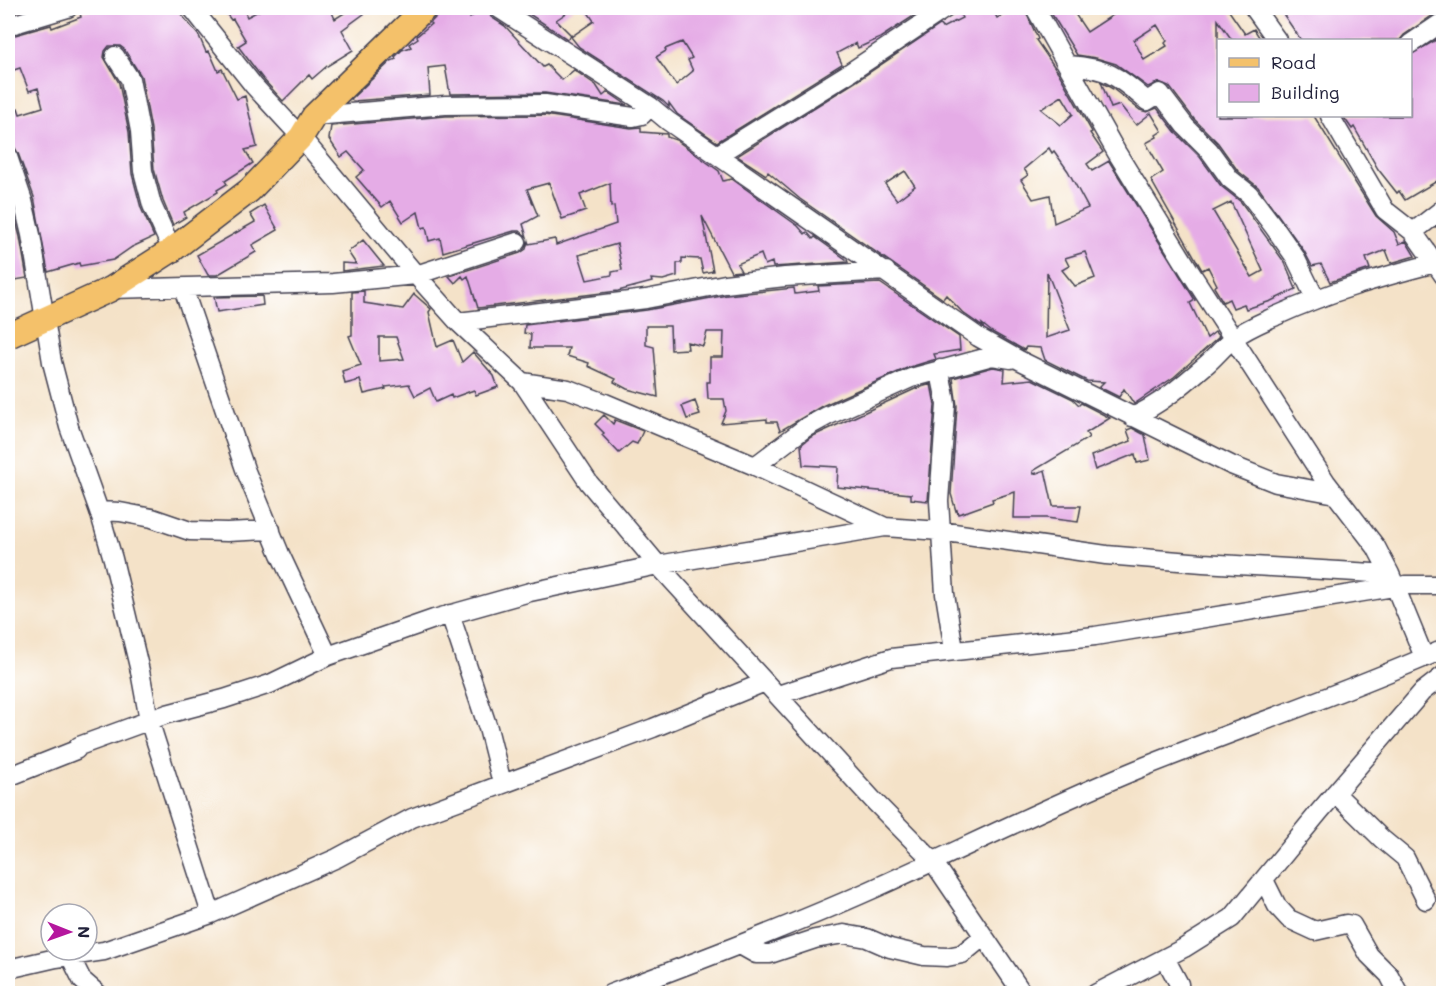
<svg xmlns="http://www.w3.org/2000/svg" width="1451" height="1001" viewBox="0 0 1451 1001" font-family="Mali,sans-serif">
	<rect width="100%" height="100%" fill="#fff"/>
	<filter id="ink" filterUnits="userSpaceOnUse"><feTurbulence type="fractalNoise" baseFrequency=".0167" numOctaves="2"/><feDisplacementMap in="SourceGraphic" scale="12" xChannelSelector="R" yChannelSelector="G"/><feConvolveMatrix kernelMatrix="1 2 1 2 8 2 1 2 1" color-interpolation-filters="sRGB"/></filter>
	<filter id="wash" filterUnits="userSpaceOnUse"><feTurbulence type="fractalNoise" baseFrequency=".008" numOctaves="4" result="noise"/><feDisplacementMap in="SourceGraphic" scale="24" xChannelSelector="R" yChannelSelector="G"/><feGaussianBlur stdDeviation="1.35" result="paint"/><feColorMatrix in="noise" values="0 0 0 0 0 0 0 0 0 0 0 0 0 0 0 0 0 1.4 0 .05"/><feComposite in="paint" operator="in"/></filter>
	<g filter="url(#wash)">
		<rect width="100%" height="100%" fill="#f4e2c8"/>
		<g id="blocks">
			<path fill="#e5ace6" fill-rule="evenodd" d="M93,8H176L199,36L206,52L208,51L211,55L218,71L222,69L237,99L245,96L257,147L245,150L253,163L225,181L227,184L217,190L218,192L184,212L186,217L173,225L163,201L154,169L151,129L141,76L124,49L120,46H109L105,51L104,57L119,83L129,132L132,174L141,208L154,237L132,247L113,260L80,266L79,263L48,272L34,197L18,153L15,148L8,146V112L18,108L20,114L43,107L38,88L29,91L20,68L8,72V37L51,25L52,28L81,17L80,13Z
				M222,8H243L247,17L264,8H330L335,19L352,8H372L342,30L353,50L327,66L312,79L309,75L283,101L263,79L241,50L238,46L246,41L233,19L231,20Z
				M450,8H466L470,18L482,8H487L491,17L505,26L543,67L547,65L562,80L574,70L596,85L603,96L608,92L627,105L545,93L450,94L445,66L428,68L430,95L353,101L351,99L391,61L396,59L395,57L402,50L411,47L409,44L418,38L417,36L431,24L430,23L437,16Z
				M520,8H574L556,20L571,35L567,39Z
				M585,8H630L631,10L640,8H926L880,38L858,48L856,43L837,53L842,64L717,142L677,114L669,103V107L663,101L579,47L571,37L594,21ZM682,42L692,58L688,60L693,71L676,85L656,57L666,51L665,49Z
				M957,8H992L997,18L1016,8H1024L1038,39L1036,40L1058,72L1092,132L1090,133L1103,152L1087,164L1092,171L1109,161L1195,300L1190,303L1207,338L1215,332L1219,337L1174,377L1134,404L1124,389L1119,397L1099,387L1104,382L1087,381L1045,360L1041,348L1026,347L1024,350L992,332L982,324L983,327L963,313L946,295L943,299L800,199L768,172L766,175L737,156L855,82L940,25L942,28L962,18ZM1062,96L1073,114L1061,125L1041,109ZM1049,148L1052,153L1054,151L1068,171L1088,208L1054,223L1050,195L1033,199L1021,180L1028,175L1024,169ZM905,171L915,186L897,200L885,184ZM1085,252L1095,278L1075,286L1062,270L1069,266L1065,258ZM1047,272L1070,330L1046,338Z
				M1048,8H1071L1087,32L1113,15L1109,8H1227L1245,34L1254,29L1261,40H1232L1218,20V116H1314L1376,216L1394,232L1399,244L1406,241L1415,256L1391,263L1386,250L1366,258L1370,269L1330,282L1321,264L1312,266L1304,251L1258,187L1238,171L1218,143L1194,119L1169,86L1159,82L1148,87L1116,64L1096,58L1077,55ZM1157,25L1167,41L1165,43L1167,46L1144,60L1134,40Z
				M1279,8H1430L1433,15L1404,35L1400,40H1301Z
				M1441,37L1443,42V191L1437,181L1405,200L1399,191L1397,193L1378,169L1354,127L1352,129L1343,116H1410V55Z
				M1101,82L1113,89L1140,110L1147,112L1157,108L1177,134L1200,157L1221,186L1241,202L1285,263L1296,289L1271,301L1246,309L1244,304L1233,308L1229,299L1223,302L1214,287L1217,285L1208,267L1202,270L1151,180L1163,172L1146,143L1157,137L1156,135L1162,131L1151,113L1136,125L1120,105L1111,108ZM1231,202L1263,271L1252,277L1213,211Z
				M544,115L631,128L641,127V132L667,134V137L676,140L719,171L723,181L732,179L798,226L805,234L807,232L813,239L815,237L847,260L848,262L773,267L772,262L765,265L761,254L737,264L741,271L731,272L702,216L713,271L703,273L700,259L682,258V263H677V276L663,280L651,279L652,282L618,291L478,308L468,276L464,279L462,276L455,283L449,276L520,253L526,249L528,241L529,244L555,239L556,245L616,224L614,206L611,207L610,183L580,195L586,211L562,219L549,183L527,189L538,216L523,224L527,237L520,231H514L443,252L440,238L429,241L426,227L422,228L418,212L403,222L390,201L382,207L356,177L364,170L348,152L341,157L329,139L331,126L446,116ZM617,244L622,270L612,272V275L587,280L579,255Z
				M8,190L20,237L27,278L10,281L8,269Z
				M264,205L278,230L252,245L256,252L217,275H208L197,255L255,222L250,214Z
				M363,240L384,266L342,271V263L356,264L348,252Z
				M880,283L959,337L960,350L934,354L936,359L933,360L907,368L822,406L780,431L777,422H767V419L721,423L726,411L724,399H708L707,382H710V357H723L724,332H707L703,346L687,342L688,349L671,350L670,326H646V345L654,347L658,397L627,389L614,382L616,379L588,366L589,363L567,356L569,348H530L531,334L524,333L525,325L647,310L727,295L794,288L795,294L819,291L818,286Z
				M364,291V303L403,309L414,294L431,309L429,312L437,347L453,340L462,362L473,352L494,376L498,387L476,395L474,390L452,398L451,395L436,402L430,388L415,396L409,384L385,387L386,389L364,394L360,380L345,384L342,371L361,365L349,336L352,335V292ZM379,337H396L404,359L379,361Z
				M262,296L263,305L217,312L214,297Z
				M993,367L1005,369L1004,382L1032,379L1073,399L1079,405L1081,403L1110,418L1086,433L1089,437L1085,440L1033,471L1034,474L1045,470L1053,506H1081L1078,522L1046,518H1014L1015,492L992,499L993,502L968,511L958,514L957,510L956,511L951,494L957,406L953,378Z
				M931,384L935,405L928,501L911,499V494L837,487L838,467L803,465L801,445L811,437L915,389Z
				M695,401L700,415L687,419L682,406Z
				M604,415L613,424L615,420L643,431L637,444L632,442L619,453L602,435L604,433L595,424Z
				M1132,428L1145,435L1150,460L1137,463L1135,454L1095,470L1091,456L1131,441L1127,430Z"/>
		</g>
	</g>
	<g filter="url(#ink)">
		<use href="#blocks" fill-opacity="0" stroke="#423f50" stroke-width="1.5"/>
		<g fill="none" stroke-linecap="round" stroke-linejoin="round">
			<defs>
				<path id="minor" d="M192,8L254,86L301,137L416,275L458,322L522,382L589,483L658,565L873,800L932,860L1023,994
					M498,8L650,106L668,121L978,337L1019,360L1231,465L1276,483L1336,494
					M1035,8L1117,153L1189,270L1326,482L1376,547L1390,574L1424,657
					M1254,8L1277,40
					M1441,8H1442
					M8,26L68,8
					M1410,44L1444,21
					M115,56L130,79L140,131L143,171L152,205L172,250
					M1069,65C1108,68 1117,76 1147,101L1160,93L1185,126L1209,150L1230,179L1249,194L1274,227L1295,257L1315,298
					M314,116L445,105L545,104L633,117L642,115L650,106
					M1330,116L1385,210L1413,232L1444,276
					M717,155L849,73L946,8
					M8,157L23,201L31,235L52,362L69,427L99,511L113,559L140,671L149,720L211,914
					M1413,232L1444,208
					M183,288L245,469L280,554L328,656
					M111,289L333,283L416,275L517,242
					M458,322L646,299L725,284L785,277L886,271
					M940,369C941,382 945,392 946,405L939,501L945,594L954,650
					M522,382L568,389L605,403L755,466L885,527
					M1132,417C1160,405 1185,383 1207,364C1216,356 1224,346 1234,338C1247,328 1263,322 1278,315C1329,292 1381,277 1435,263
					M755,466L805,428L827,416L911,378L992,356L1011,359
					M99,511L120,512L152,518L190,531L227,532L271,530
					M450,614L488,728L502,783
					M778,695L891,658L1095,636L1406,585H1444
					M8,777L76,750L79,746L167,714L224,699L270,684L328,656L434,619L530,592L658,565L885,527L940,531L1106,555L1203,563L1390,574
					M1335,793L1382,839L1405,858L1426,900
					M1264,880L1277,906L1289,919L1315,931L1346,924L1352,925L1369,955L1389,975L1399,994
					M740,945L756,954H770L815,939L844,934L867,938L890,948L924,956L947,957L962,954L984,936
					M70,956L82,980L98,994
					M1165,958L1179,984L1180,994
					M8,969L56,958L104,951L211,914L337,858L412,818L653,728L765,682
					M610,994C699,961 786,928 871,890C960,850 1046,807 1136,770C1238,729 1343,694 1444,649
					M1095,994L1184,948L1232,918L1319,812L1422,692L1444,675"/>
				<path id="major" d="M8,336L111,289L172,250L250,190L301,137L314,116L425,8"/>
			</defs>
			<use href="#minor" stroke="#423f50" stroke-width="21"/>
			<use href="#major" stroke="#423f50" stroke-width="27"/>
			<use href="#minor" stroke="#fff" stroke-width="18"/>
			<use href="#major" stroke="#f4c16b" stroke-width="24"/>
		</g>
	</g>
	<rect width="1451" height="1001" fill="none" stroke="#fff" stroke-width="30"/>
	<rect x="1217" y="39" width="195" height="78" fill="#ffffff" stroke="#a7a7b1" stroke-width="1.5"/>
	<rect x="1229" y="58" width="30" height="9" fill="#f4c16b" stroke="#a7a7b1" stroke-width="1.5"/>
	<text x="1271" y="69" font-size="18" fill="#22223b">Road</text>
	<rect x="1229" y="84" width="30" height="18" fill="#e5ace6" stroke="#a7a7b1" stroke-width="1.5"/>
	<text x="1271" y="99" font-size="18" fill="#22223b">Building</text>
	<g transform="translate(69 932) rotate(91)"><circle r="28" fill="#ffffff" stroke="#a7a7b1" stroke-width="1.5"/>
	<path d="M0-4.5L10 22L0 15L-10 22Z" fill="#b5179e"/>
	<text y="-9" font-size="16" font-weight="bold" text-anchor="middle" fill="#22223b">N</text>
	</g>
</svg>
